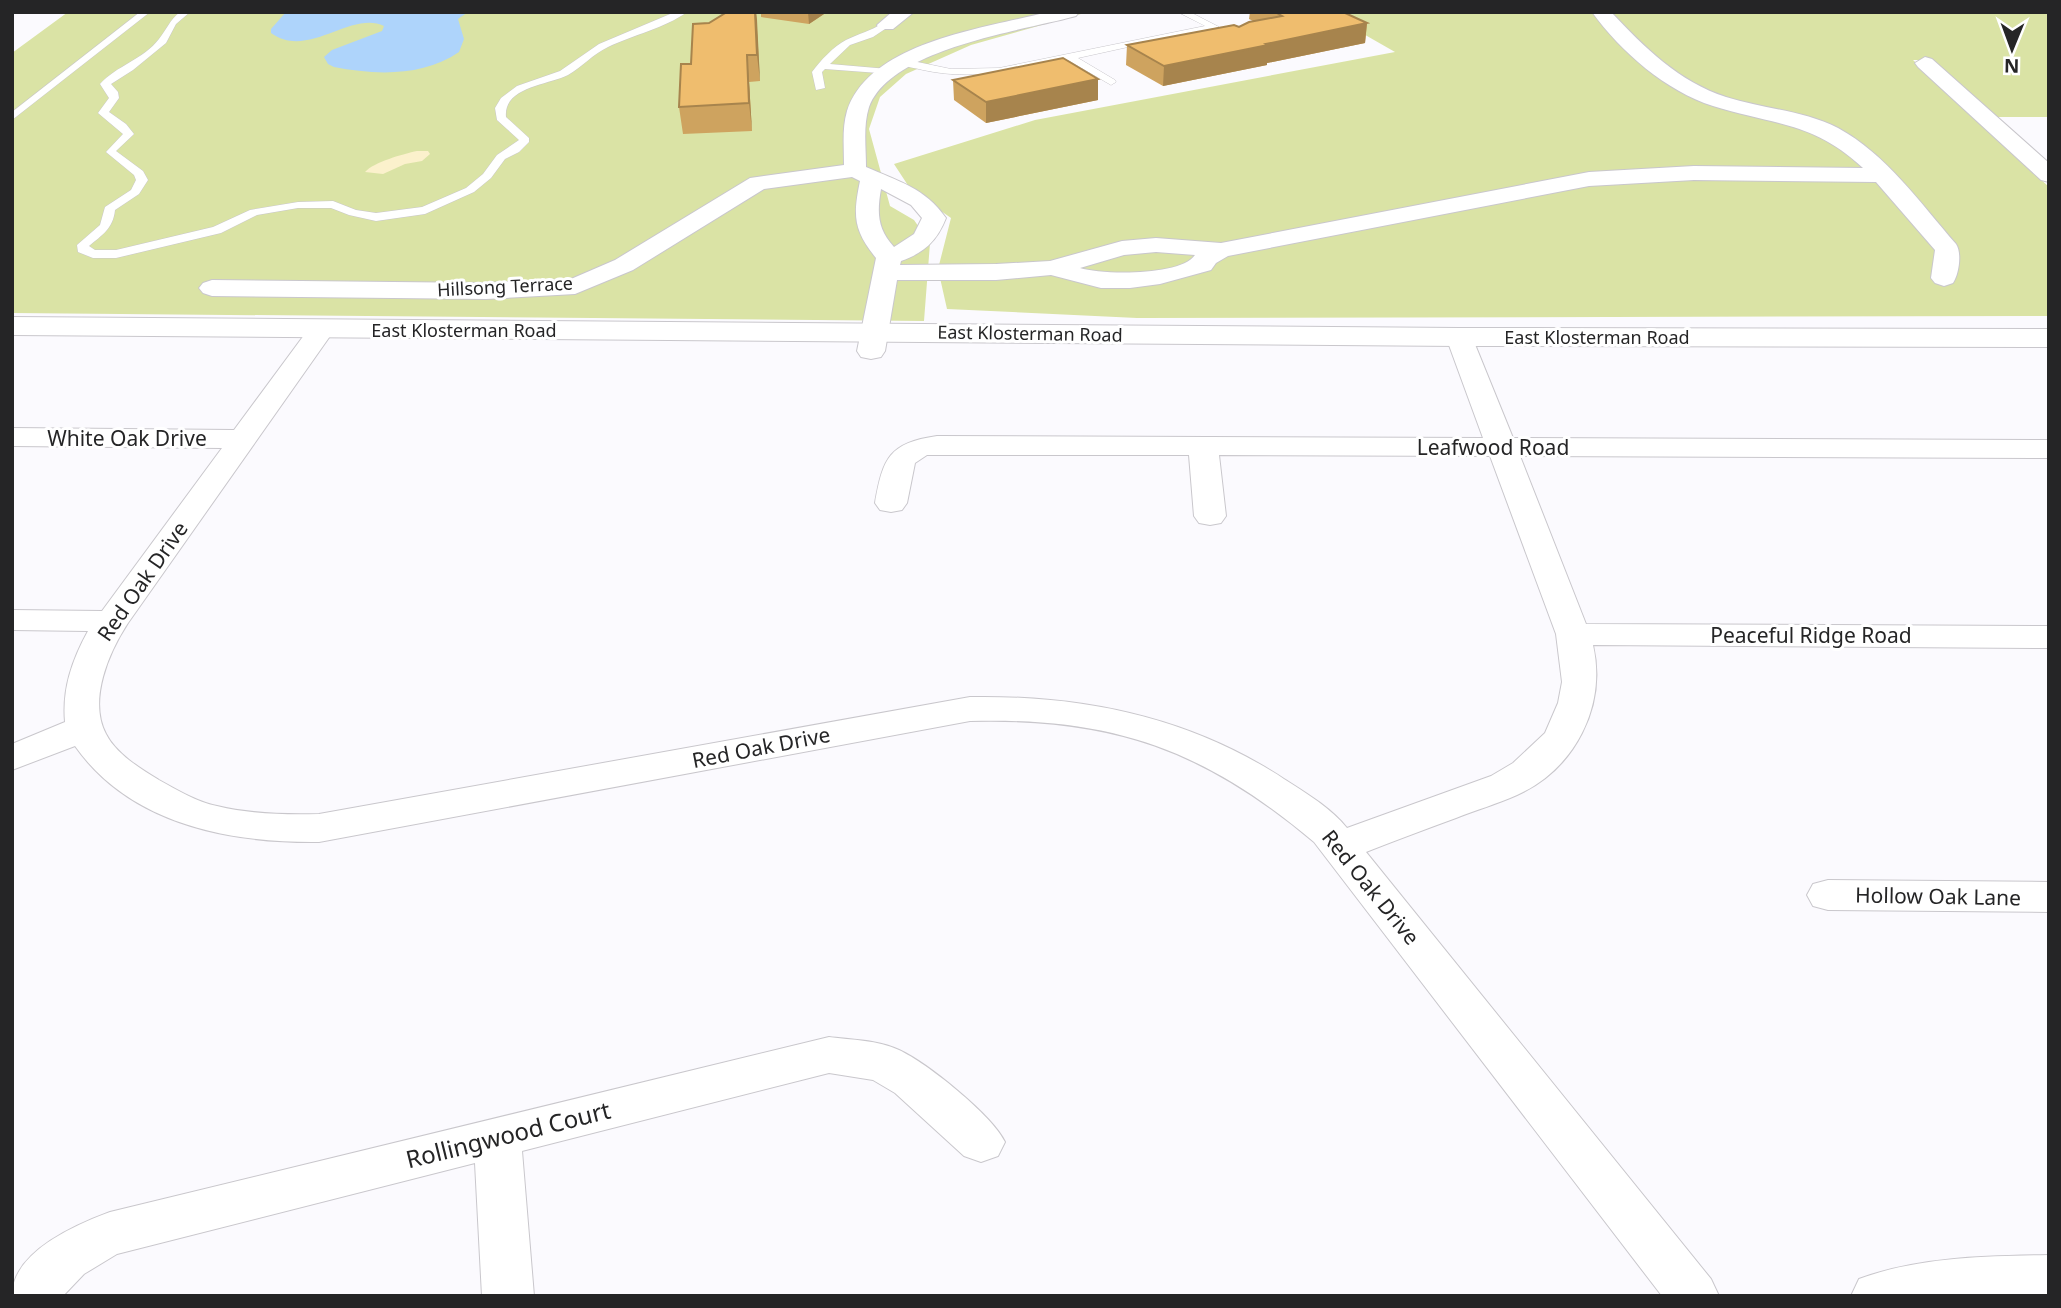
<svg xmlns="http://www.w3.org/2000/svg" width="2061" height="1308" viewBox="0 0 2061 1308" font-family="'Noto Sans',sans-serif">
	<rect width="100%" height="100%" fill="#fbfafe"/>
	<path fill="#dae3a5" d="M68,12H1088L971,45L906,74L880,97L869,129L890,206L914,220L930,243L924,321L12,313V53Z
		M1325,12H2049V117H1994L1930,60H1913L2049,187V316L1137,318L947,309L938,269L951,218L911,190L894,164L1035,120L1395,52Z"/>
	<path fill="#fbf1cc" d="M417,151H428L430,154L422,161L405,164L383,174L365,172C374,162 403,154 417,151Z"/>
	<path fill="#aed4fb" d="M286,12H468L458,19L464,39L459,52C423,77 375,75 334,67L328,64L324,57L332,50L382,31L384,26C351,10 308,60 271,33V29Z"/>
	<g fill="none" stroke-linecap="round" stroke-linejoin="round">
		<defs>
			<path id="lane" d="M140,12H150L12,120V112Z
				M180,12H190L176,24L166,43L133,70L111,84L118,92L119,98L109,112L126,124L134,134L116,151L143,171L148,180L139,194L115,210C113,229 102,235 89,246L95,250H116L213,227L250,210L298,202L333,201L356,210L376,213L422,207L466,188L483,174L497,155L519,140L497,120L495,108L501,98L517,86L560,71L599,44L675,12H687C665,28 633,35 608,47C593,54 582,67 568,75C548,85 503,87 506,117L529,138V142L519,152L505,159L491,178L474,192L425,214L376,221L349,215L331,208H298L257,215L221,233L116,258H93L78,252L77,245L100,225L105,207L131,190L136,180L134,175L106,152L123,134L98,113L109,98L100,84C116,66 144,59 159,39C167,29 169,21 180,12Z
				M1178,12H1190L1219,27L1078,58L1115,80L1116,82L1111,85L1068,60C1019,70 973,81 923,70C915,68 905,67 898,62L903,59L951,69L999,68L1205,26Z
				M883,23L891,25L873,37L850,45L830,64L888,69L892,70V74L825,69L822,72L825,88L816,90L812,72C820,61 834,46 846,40C858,34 871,31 883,23Z"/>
			<path id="street" d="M892,12H914L893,29H879L877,25Z
				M1048,12H1079L1076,16C1022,31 891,48 869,107C863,126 866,147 866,167C898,181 925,188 946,218C937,241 924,253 901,261L900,265L996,264L1050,261L1122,241L1156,238L1221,243L1589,172L1694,166L1863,168C1813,121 1773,125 1713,106C1666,91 1621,52 1592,12H1611C1644,47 1679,82 1726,97C1763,109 1803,110 1838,128C1886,154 1921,204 1956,244C1962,253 1959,274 1953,283L1944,286L1935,283L1931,278L1935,250L1876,182L1694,180L1589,186L1228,256L1216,263L1211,270L1160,284L1130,288H1101L1051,275L996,280H897L885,351L881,357L871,359L861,357L857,351L876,258C853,230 853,215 860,181L852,177L764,189L633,270L575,294L486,299L212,296L203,293L199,288L203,283L212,280L486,283L571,279L615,260L750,178L844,165C844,147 842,128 847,111C870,41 987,28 1048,12ZM881,189L911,205L922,218L914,234L894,247C877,229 877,212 881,189ZM1156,252L1195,255C1181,276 1102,275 1080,268L1124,255Z
				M1925,57L1932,59L2049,163V182L2041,180L1918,67L1915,63Z
				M322,321L331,323L335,329L128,623C109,652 88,700 106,734C116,754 141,769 159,780C177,790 197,802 217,806C250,814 285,815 319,814L970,697C1082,695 1190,717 1284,779C1306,793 1331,808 1347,828L1491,776L1513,763L1545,733L1558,703L1562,682L1556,634L1490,456L1219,455L1226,516L1221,523L1210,525L1199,523L1194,516L1189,455H927L915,463L907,503L902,510L891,512L880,510L875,503C883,458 889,443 937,436L1483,438L1446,337L1450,331L1459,329L1468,331L1472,337L1513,438L2049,440V458L1520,456L1586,624L2049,626V648L1593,645C1607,706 1575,769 1517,795C1497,804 1476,810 1456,818C1426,829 1396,840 1366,852L1711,1279L1719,1296H1662L1314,842C1205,750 1113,717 970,721L319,842C229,843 130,824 75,746L12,770V744L65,722C62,689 72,660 88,631L12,630V610L102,611L222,448L12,446V428L234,430L313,323Z
				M1828,880L2049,882V912L1828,910L1813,906L1807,895L1813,884Z
				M829,1037C852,1040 878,1040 899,1050C927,1063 992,1115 1005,1142L998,1156L981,1162L964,1156L895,1093L873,1080L829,1073L522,1151L534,1296H482L475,1163L117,1254L84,1274L63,1296H12C12,1252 75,1225 110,1212Z
				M2049,1255V1296H1851L1859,1279C1918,1257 1986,1256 2049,1255Z"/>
			<path id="secondary" d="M12,317L1459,328L2049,329V347L1459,346L12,335Z"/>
		</defs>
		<use href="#lane" stroke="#c9c7cc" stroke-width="1"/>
		<use href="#street" stroke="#c9c7cc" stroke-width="2"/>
		<use href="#secondary" stroke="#c9c7cc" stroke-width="2"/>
		<use href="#lane" fill="#fff" fill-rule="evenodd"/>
		<use href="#street" fill="#fff" fill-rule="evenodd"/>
		<use href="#secondary" fill="#fff" fill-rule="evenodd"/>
	</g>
	<path fill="#cea35f" d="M727,12H756L760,81L749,82L752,131L683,134L679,107L691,64L709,23Z
		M761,12H827L809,24L761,17Z
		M1250,12H1343L1367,23L1365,43L1267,63V65L1163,86L1126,65L1127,45L1239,27L1253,21L1249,19Z
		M953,80L1098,100L986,123L954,100Z"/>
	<path fill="#a7844d" d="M755,12H756L757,20L760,81L757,55Z
		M808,12H827L809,24Z
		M1367,23L1365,43L1267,63V65L1163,86L1164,66Z
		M747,55L749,82L752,131L749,103Z
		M1098,79V100L986,123V102Z"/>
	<path fill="#efbd6e" stroke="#a7844d" stroke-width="2" d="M727,12H755L757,55H747L749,103L679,107L681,64H691L693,24L709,23Z
		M1275,12H1343L1367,23L1266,44L1268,45L1164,66L1127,45L1234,25L1239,27L1249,22L1282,16Z
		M1063,58L1098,79L986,102L953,80Z"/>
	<g text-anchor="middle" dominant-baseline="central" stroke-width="6" stroke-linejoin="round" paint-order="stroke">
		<g font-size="18" fill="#252526" stroke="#fff">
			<text transform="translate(505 286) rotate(-3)">Hillsong Terrace</text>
			<text x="464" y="330">East Klosterman Road</text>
			<text transform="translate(1030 333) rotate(1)">East Klosterman Road</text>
			<text x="1597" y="337">East Klosterman Road</text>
		</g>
		<g font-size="21" fill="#252526" stroke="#fff">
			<text x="127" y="438">White Oak Drive</text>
			<text x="1493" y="447">Leafwood Road</text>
			<text transform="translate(142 581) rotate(-55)">Red Oak Drive</text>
			<text x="1811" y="635">Peaceful Ridge Road</text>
			<text transform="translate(761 747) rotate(-11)">Red Oak Drive</text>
			<text transform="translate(1371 887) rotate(51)">Red Oak Drive</text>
			<text transform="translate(1938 896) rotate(1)">Hollow Oak Lane</text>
		</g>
		<g font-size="24" fill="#252526" stroke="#fff">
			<text transform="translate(508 1134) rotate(-14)">Rollingwood Court</text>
		</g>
	</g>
	<rect width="2061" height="1308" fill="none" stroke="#252526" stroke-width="28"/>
	<g transform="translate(2012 49) rotate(181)" stroke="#ffffff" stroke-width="5" paint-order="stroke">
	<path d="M0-5L12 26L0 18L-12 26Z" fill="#252526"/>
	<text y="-10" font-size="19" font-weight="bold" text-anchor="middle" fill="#252526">N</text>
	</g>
</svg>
